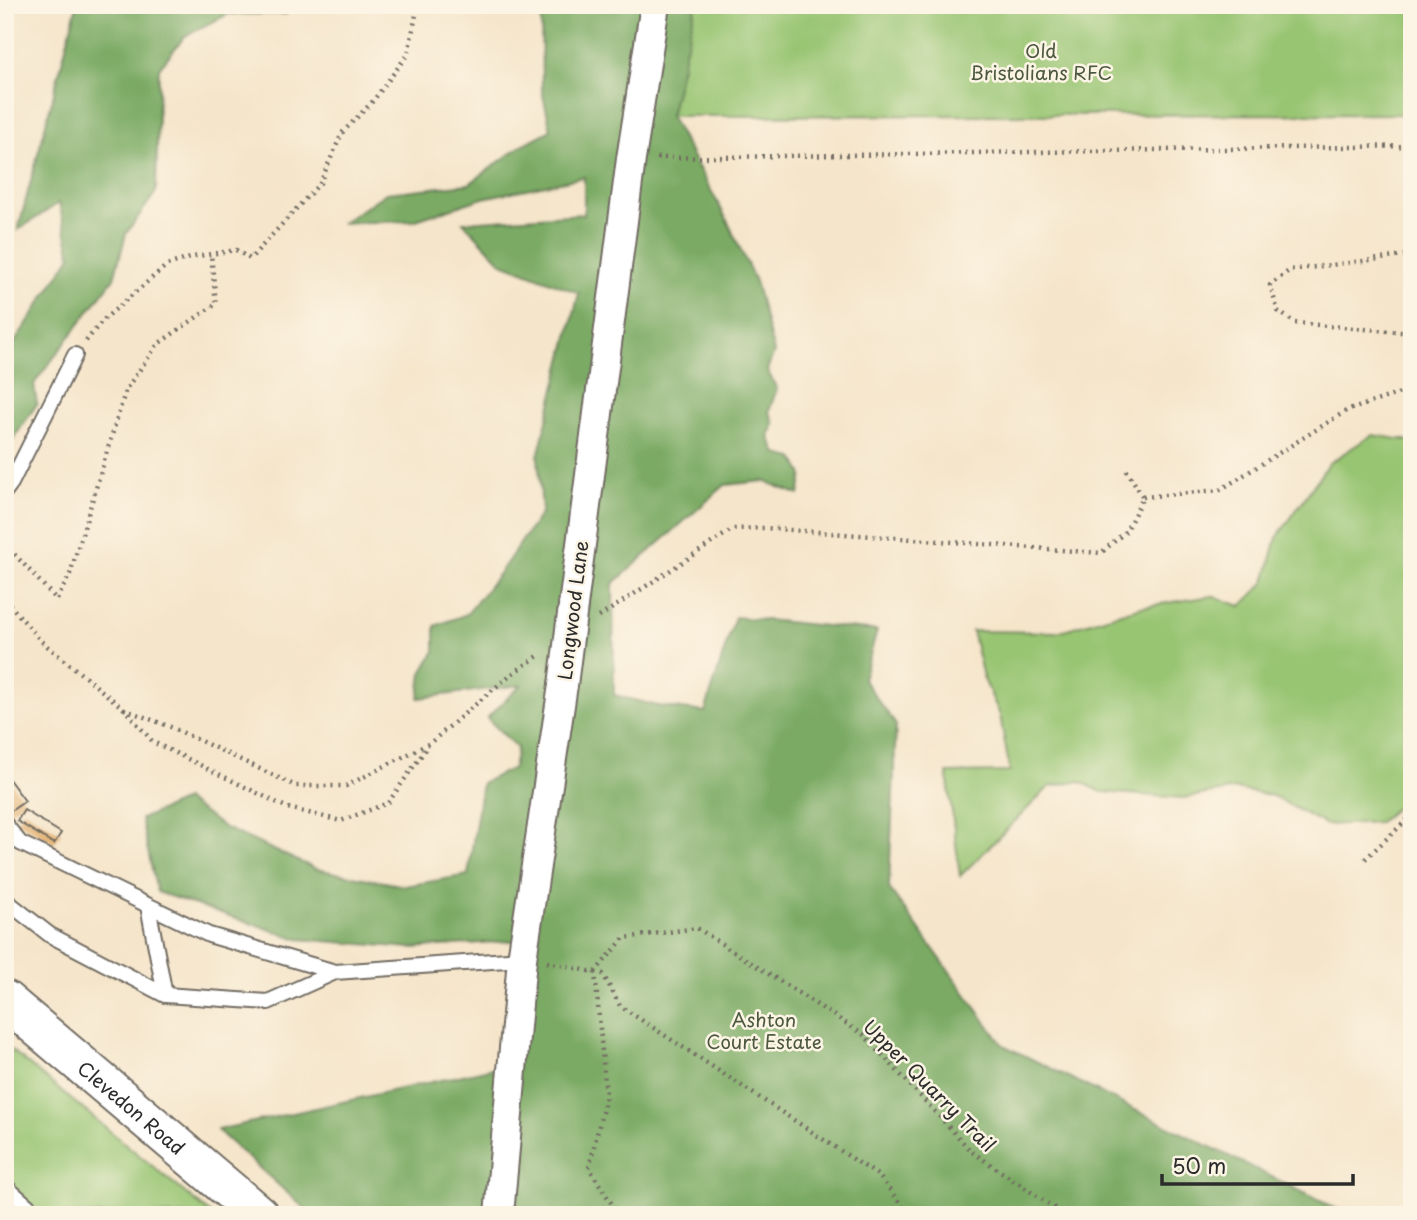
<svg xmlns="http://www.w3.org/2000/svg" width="1417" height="1220" viewBox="0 0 1417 1220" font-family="'Playpen Sans',sans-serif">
	<rect width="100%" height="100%" fill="#fcf5e5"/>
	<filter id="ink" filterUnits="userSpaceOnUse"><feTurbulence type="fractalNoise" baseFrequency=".0143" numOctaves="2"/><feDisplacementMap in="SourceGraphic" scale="14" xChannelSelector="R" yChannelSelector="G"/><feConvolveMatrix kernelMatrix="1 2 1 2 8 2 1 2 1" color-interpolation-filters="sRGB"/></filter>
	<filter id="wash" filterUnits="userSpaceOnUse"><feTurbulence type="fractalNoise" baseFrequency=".00686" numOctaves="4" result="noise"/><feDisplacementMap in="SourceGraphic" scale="28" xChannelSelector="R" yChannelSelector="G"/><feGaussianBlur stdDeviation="1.57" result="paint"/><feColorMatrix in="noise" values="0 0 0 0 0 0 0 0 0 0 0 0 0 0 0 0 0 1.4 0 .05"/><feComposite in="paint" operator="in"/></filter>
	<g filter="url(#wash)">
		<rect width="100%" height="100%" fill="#f5e5ca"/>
		<path fill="#98c572" stroke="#62784e" stroke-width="2" d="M696,5H1412V114L670,116Z
			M1372,435L1412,441V794L1379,822L1326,825L1273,796L1236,789L1183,798L1102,792L1079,781L1049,787L960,876L947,773L1010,772L1000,715L983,677L972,631L1057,632L1141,607L1212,596L1241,606L1265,582L1277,538L1329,463Z
			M5,1045L212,1215H5Z"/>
		<path fill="#7aaa64" stroke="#526a48" stroke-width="2" d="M77,5H289L286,14H228L185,36L159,68L156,192L126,234L114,278L34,384L37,404L5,451V357L71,256L59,203L18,230Z
			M541,5H696L670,116L726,218L755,281L774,352L767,370L777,389L769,411L774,424L769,437L777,454L794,458L803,475L799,495L764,481L725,485L613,584L614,695L658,706L705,712L735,617L877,631L863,679L896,725L889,888L1003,1045L1349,1215H312L217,1130L512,1064L524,940L412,948L298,939L157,892L141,819L185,800L225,828L316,869L405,886L468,875L482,783L513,768L517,748L487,718L521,685L419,698L422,673L435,651V626L467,614L501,571L542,512L538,456L579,293L502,263L463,222L584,214V177L483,198L413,221L342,223L386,193L469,184L522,145L551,130L542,91Z"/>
		<g id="blocks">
			<path fill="#e0ab67" d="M5,774L25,801L5,815Z
				M24,810L61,833L54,844L17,821Z"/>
		</g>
	</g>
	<g filter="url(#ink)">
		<use href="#blocks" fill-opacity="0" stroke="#726c63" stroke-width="2"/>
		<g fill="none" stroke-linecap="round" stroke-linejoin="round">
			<defs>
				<path id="service" d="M5,491L11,483L75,355
					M5,824L20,843L209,935L335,972L522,959
					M5,900L50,935L165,995L268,1002L335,972
					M148,906L165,995
					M5,1186L38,1215"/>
				<path id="minor" d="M573,606L631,159L655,5
					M499,1215L522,959L563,685"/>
				<g id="secondary">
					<path id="s1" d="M5,1000L259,1215"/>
				</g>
			</defs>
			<use href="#service" stroke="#726c63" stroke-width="18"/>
			<use href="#minor" stroke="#726c63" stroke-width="32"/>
			<use href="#secondary" stroke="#726c63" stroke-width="42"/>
			<path stroke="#726c63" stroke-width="4.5" stroke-dasharray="2 5" stroke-linecap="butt" d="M657,158L1412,146
				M1412,255L1290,270L1270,285L1278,311L1295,323L1412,333
				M86,341L102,321L167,265L193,257L236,250L250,259L320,183L342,133L373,101L408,54L418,5
				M1143,497L1220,490L1346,411L1412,389
				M5,544L57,600L70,574L126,389L158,344L216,304L211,254
				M5,599L41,641L124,709L153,742L288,808L341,821L388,803L428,746
				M599,617L733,529L764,528L1101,553L1126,531L1143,497L1124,466
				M124,709L173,728L296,786H346L430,743L509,676L541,654
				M1365,859L1412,815
				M547,962L603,974L620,1006L879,1176L909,1215
				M595,972L624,938L697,928L864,1035L972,1152L1065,1215
				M595,972L606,1096L589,1168L619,1215"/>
			<use href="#service" stroke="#fff" stroke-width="14"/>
			<use href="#minor" stroke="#fff" stroke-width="28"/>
			<use href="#secondary" stroke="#fff" stroke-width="38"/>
			<defs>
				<path id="minor-bridge" d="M563,685L573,606"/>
			</defs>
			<use href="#minor-bridge" stroke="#726c63" stroke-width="32" stroke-linecap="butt"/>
			<use href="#minor-bridge" stroke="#fff" stroke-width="28"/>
		</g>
	</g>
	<g text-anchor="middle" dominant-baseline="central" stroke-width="5" stroke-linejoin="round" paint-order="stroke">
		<g font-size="19" fill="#4c5940" stroke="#fcf5e5">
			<text x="1041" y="50">Old<tspan x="1041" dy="22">Bristolians RFC</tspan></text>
			<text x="764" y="1019">Ashton<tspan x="764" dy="22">Court Estate</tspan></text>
		</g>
		<g font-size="19" fill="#2b2b2b" stroke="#fcf5e5">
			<text transform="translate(572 610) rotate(-83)">Longwood Lane</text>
			<text transform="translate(930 1085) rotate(45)">Upper Quarry Trail</text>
			<text stroke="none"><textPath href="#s1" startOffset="166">Clevedon Road</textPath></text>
		</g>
	</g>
	<rect width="1417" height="1220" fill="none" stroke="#fcf5e5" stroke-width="28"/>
	<path d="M1162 1174v10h191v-10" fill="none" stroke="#2b2b2b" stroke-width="3.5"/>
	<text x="1172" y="1174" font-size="21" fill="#2b2b2b" stroke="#fcf5e5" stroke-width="5" paint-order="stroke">50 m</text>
</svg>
